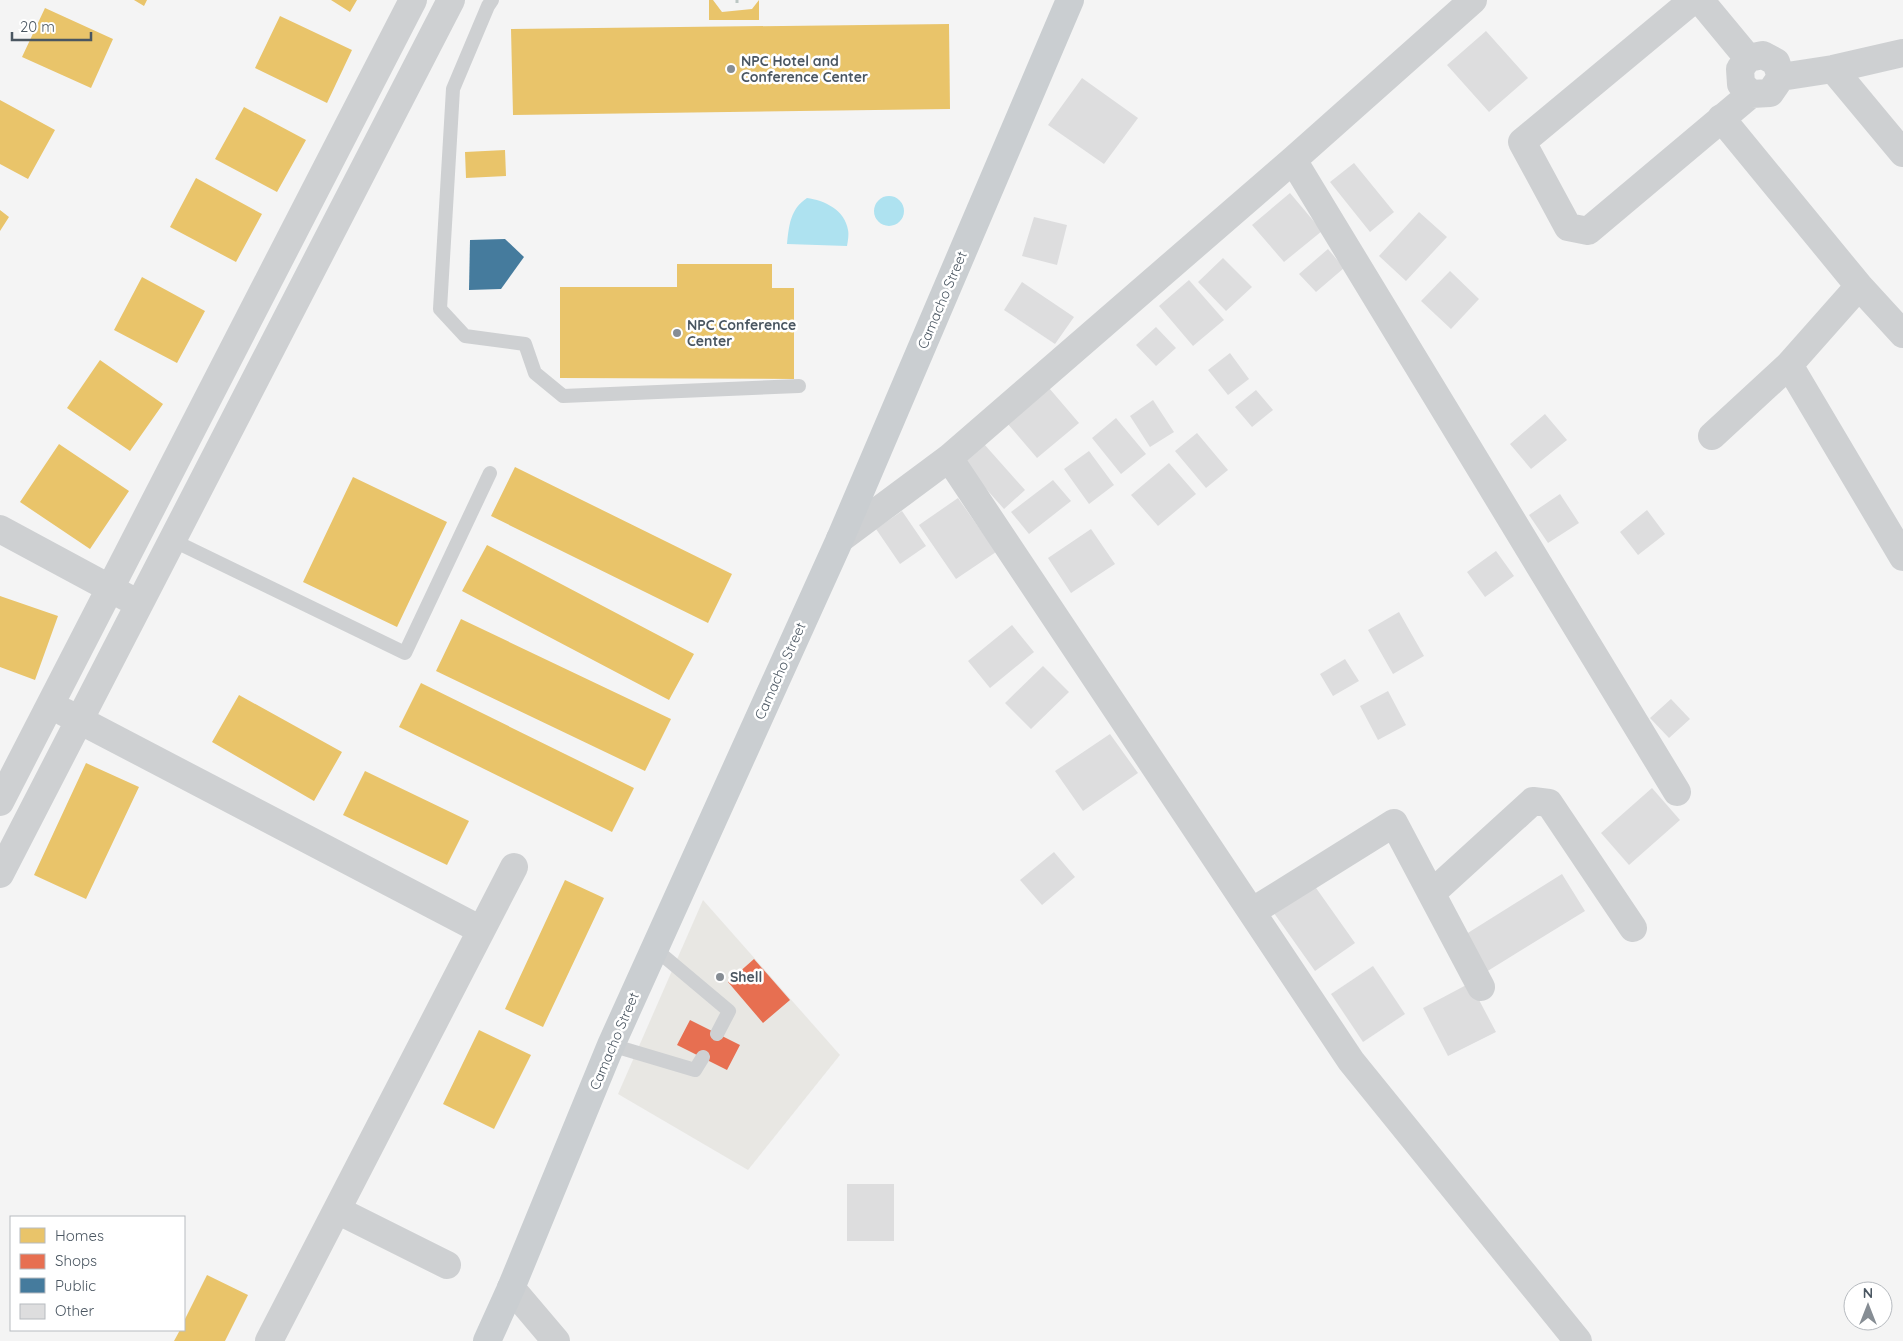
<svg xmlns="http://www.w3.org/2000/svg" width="1903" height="1341" viewBox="0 0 1903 1341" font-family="Quicksand,sans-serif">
	<rect width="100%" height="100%" fill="#f4f4f4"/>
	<path fill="#e8e7e3" d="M703,900L840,1055L748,1170L618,1094Z"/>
	<path fill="#aee2f0" d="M874 211a15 15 0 1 1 30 0a15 15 0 1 1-30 0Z
		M807,198C824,200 845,210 848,230C849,234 848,241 847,246L787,244C789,226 790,209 807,198Z"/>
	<path fill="#e9c46a" d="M134,0H147L144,6Z
		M331,0H357L350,12Z
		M709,0H713L722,12L752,9L759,0V20H709Z
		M45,8L113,39L91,88L22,57Z
		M280,16L352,50L327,103L255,68Z
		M949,24L950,109L513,115L511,29Z
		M0,100L55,130L28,179L0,164Z
		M244,107L306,140L277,192L215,159Z
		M505,150L506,176L466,178L465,152Z
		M196,178L262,214L236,262L170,227Z
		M0,210L9,217L0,231Z
		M677,264H772V288H794V379L560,378V287H677Z
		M142,277L205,311L177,363L114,330Z
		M100,360L163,404L130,451L67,408Z
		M59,444L129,491L90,549L20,502Z
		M515,467L732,574L708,623L491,516Z
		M353,477L447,522L397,627L303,582Z
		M487,545L694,654L669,700L462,591Z
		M0,596L58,616L35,680L0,667Z
		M461,619L671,719L645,771L436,671Z
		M421,683L634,788L612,832L399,727Z
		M239,695L342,752L314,801L212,742Z
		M86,763L139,787L86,899L34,875Z
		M365,771L469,821L447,865L343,815Z
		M565,880L604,898L543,1027L505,1009Z
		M479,1030L531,1055L494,1129L443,1104Z
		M207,1275L248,1295L225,1341H174L180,1330H184V1321Z"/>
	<path fill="#e76f51" d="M754,959L790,1000L763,1023L728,982Z
		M690,1020L740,1045L727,1070L677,1045Z"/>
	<path fill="#457b9d" d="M505,239L524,257L501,289L469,290L470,240Z"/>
	<path fill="#ddddde" d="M1486,31L1528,78L1489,112L1447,65Z
		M1082,78L1138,118L1104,164L1048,125Z
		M1354,163L1394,212L1370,232L1330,182Z
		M1290,193L1322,231L1284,262L1252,225Z
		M1419,212L1447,237L1406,281L1379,256Z
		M1034,217L1067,225L1057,265L1022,256Z
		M1328,249L1344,268L1316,292L1299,274Z
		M1223,258L1252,287L1226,311L1198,282Z
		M1450,271L1479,299L1451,329L1421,301Z
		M1189,280L1224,320L1193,346L1159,306Z
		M1022,282L1074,317L1055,344L1004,310Z
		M1156,327L1176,348L1156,366L1136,345Z
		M1230,353L1249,379L1228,395L1208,370Z
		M1049,388L1079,423L1037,458L1007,423Z
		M1256,390L1273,410L1252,427L1235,407Z
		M1153,400L1174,432L1150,447L1130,416Z
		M1545,414L1567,440L1531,469L1510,444Z
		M1116,418L1146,454L1121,474L1092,438Z
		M1197,433L1228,470L1206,488L1175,451Z
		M984,444L1025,490L1004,509L963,463Z
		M1089,451L1114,485L1089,504L1064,469Z
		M1169,463L1196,494L1158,526L1131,495Z
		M1053,480L1071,501L1029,534L1011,512Z
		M1560,494L1579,523L1548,543L1529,515Z
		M958,498L996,552L956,579L919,525Z
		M1647,510L1665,534L1638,555L1620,532Z
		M902,511L926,546L900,564L876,529Z
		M1091,529L1115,564L1071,593L1048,558Z
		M1496,551L1514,576L1485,597L1467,572Z
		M1399,612L1424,656L1393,674L1368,630Z
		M1012,625L1034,652L990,688L968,661Z
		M1345,659L1359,681L1333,696L1320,674Z
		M1043,666L1069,692L1031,729L1005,703Z
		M1388,691L1406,725L1378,740L1360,706Z
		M1671,699L1690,719L1669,738L1650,718Z
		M1110,734L1138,773L1083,811L1055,771Z
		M1652,788L1680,820L1629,865L1601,833Z
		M1054,852L1075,877L1042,905L1020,880Z
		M1562,874L1585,911L1486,972L1463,936Z
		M1309,878L1355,943L1315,971L1269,906Z
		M1373,966L1405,1014L1363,1042L1331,994Z
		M1470,983L1496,1032L1448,1056L1423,1008Z
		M847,1184H894V1241H847Z"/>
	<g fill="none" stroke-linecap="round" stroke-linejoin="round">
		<path stroke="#bcc7c4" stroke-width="3" stroke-dasharray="4 2.5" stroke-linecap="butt" d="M737,3V0"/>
		<path stroke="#ced0d2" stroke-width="14" d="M492,0L488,6L453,89L440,309L465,336L525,344L535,373L563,396L799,386
			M172,540L405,653L490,473
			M654,948L729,1011L717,1034
			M611,1045L695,1070L703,1057"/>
		<path stroke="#ced0d2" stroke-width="28" d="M1693,0L1522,142L1568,227L1588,231L1751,94L1770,93L1781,77L1776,62L1763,55L1748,58L1740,69L1741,84L1751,94
			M1700,0L1748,58
			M1833,69L1903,153
			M1781,77L1833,69L1903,53
			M1721,118L1859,286L1903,334
			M1293,160L1677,792
			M1789,365L1903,557
			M1712,436L1789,365L1859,286
			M949,458L1351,1061L1578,1341
			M0,529L126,597
			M840,539L949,458L1293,160L1473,0
			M64,712L481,930
			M0,802L413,0
			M0,874L451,0
			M1432,893L1533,801L1549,803L1633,928
			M1253,911L1394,823L1481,987
			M337,1210L447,1265
			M511,1288L556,1341
			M269,1341L514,867"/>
		<path stroke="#caced1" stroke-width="28" d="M487,1341L511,1288L611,1045L840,539L1070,0"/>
	</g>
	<g fill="#868d94" stroke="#fff" stroke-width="2">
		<circle cx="731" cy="69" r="5"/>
		<circle cx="677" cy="333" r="5"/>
		<circle cx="720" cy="977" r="5"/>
	</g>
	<g text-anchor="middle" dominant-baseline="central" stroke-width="5" stroke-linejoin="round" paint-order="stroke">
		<g font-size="14" font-weight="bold" fill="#4a5661" stroke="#fff" text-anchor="start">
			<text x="741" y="61">NPC Hotel and<tspan x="741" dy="16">Conference Center</tspan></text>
			<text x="687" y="325">NPC Conference<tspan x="687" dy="16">Center</tspan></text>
			<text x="730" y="977">Shell</text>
		</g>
		<g font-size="14" fill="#4a5661" stroke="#fff">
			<text transform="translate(942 300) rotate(-67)">Camacho Street</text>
			<text transform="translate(780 671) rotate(-66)">Camacho Street</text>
			<text transform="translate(614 1041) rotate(-67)">Camacho Street</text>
		</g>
	</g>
	<rect x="10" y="1216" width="175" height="115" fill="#ffffff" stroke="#b7bbc0"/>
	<rect x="20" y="1228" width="25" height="15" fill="#e9c46a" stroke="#b7bbc0"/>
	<text x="55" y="1241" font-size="15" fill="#4a5661">Homes</text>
	<rect x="20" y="1254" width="25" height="15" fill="#e76f51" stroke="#b7bbc0"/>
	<text x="55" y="1266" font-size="15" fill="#4a5661">Shops</text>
	<rect x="20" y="1278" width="25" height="15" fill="#457b9d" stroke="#b7bbc0"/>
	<text x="55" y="1291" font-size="15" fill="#4a5661">Public</text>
	<rect x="20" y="1304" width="25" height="15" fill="#ddddde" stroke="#b7bbc0"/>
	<text x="55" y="1316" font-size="15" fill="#4a5661">Other</text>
	<g transform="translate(1868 1306)"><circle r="24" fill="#ffffff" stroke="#b7bbc0"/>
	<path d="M0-4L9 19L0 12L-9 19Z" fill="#868d94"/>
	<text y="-8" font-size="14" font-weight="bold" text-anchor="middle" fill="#4a5661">N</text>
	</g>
	<path d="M12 32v8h79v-8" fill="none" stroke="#4a5661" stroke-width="2.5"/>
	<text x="20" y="32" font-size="15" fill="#4a5661" stroke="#ffffff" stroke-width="4" paint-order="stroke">20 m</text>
</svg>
